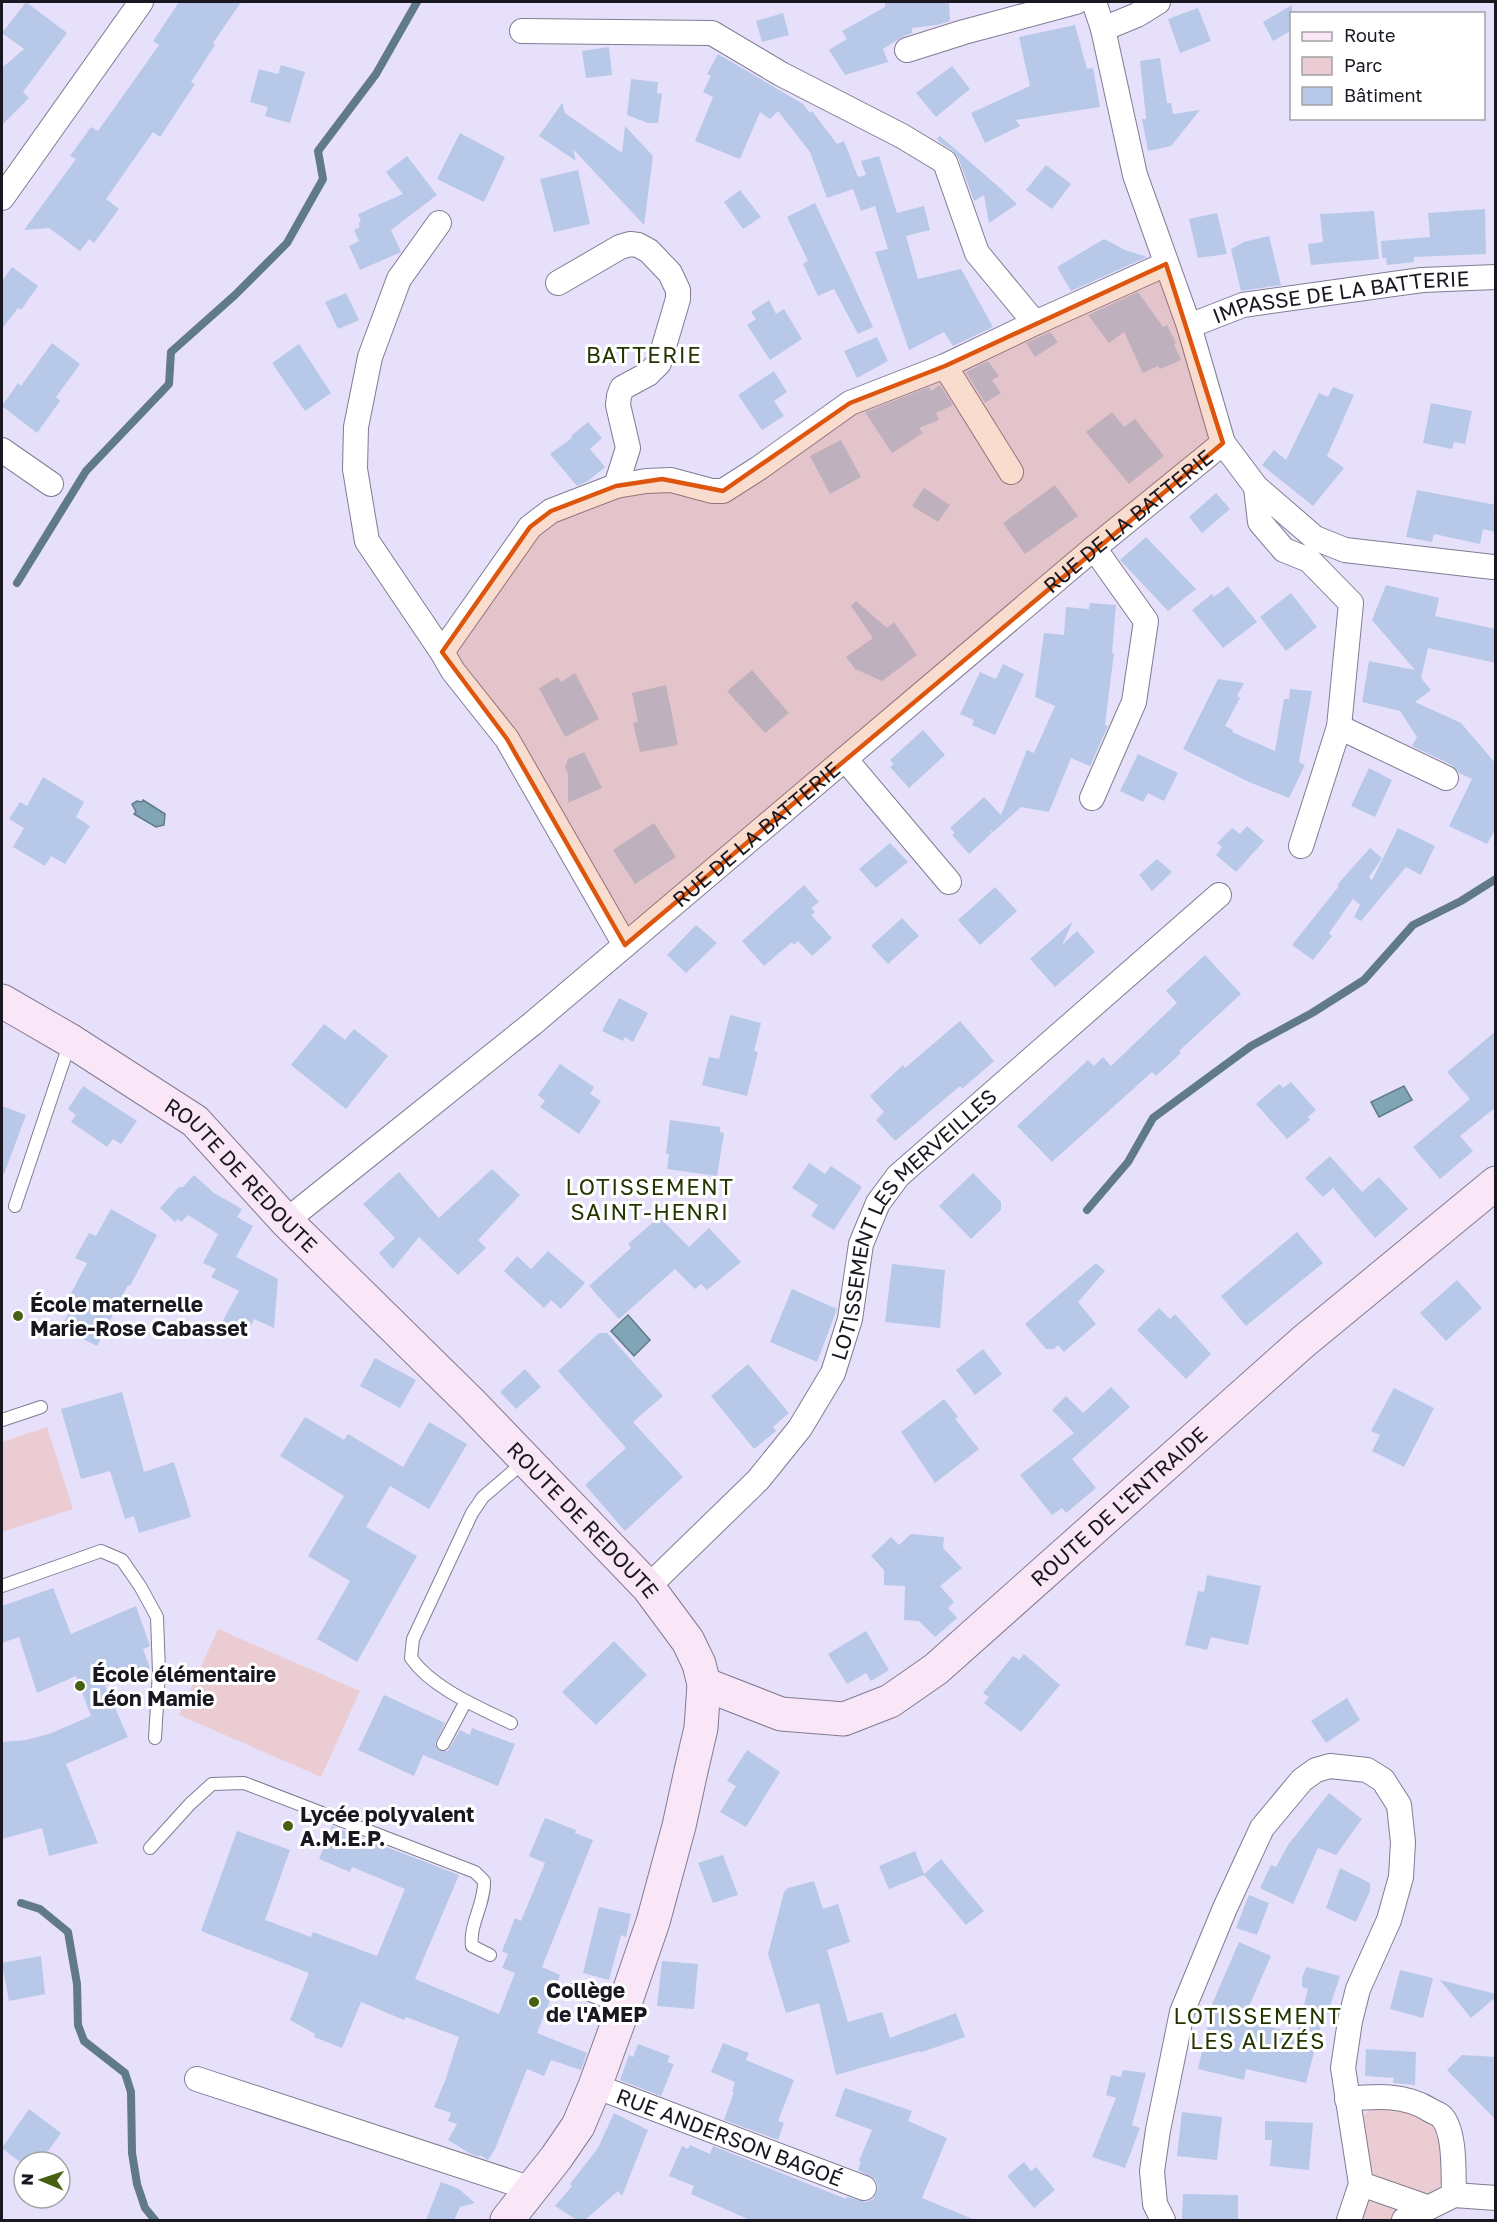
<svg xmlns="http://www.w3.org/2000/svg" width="1497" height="2222" viewBox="0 0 1497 2222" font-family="'Golos Text',sans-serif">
	<rect width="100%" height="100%" fill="#e7e0fb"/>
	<path fill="#ebccd2" d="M47,1427L73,1509L2,1532V1442Z
		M218,1629L360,1691L321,1777L179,1715Z
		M1391,2106L1415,2112L1432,2123L1443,2147L1445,2173L1438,2191L1426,2196L1384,2182L1373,2174L1363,2158L1362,2117L1372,2108Z
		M1370,2197L1402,2209L1396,2220H1360L1365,2203Z"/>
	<path fill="#7fa5b7" stroke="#607a8a" stroke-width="1.5" d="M143,800L165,814L164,825L156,827L134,814L136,812L132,804L137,801L142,802Z
		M1404,1086L1412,1100L1379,1117L1371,1102Z
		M628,1315L650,1340L634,1356L611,1331Z"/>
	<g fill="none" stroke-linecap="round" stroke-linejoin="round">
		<path stroke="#607a8a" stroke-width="8" d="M17,583L86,471L169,384L171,352L235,295L287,243L323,179L318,151L376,74L417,2
			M1087,1210L1128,1162L1153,1118L1251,1046L1312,1013L1364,980L1413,925L1461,901L1496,879
			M21,1903L40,1909L68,1932L77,1984L78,2025L84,2041L125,2073L131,2092L132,2153L137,2184L145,2208L155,2220"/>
	</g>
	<path fill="#b7c8e9" d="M26,2L67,33L23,92L29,98L2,125V68L24,49L2,33Z
		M179,2H241L213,43L215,45L191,82L195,84L160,137L153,132L106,199L119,209L94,243L89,239L80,251L49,228L24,230L76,159L70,156L91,127L98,131L159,45L153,41Z
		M885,2H949L950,21L937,25L912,28V33L902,37L883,49L888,62L845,75L829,50L847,39L842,31L885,7Z
		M1292,5V30L1273,41L1263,22Z
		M1198,8L1211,41L1180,53L1168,19Z
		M783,13L789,35L762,42L756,21Z
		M1075,25L1087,69L1093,68L1100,107L1016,120L1020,126L985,143L971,113L1030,86L1019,37Z
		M609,47L612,75L586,78L582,51Z
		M718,54L803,104L810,113L812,111L837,144L844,141L858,177L866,175L861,161L879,156L897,213L924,206L930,230L906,236L918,279L961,269L993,327L953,346L944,332L909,350L875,252L888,249L875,206L861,211L853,189L827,198L810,152L778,111L770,119L760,112L740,159L695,141L713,97L703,92L711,76L707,74Z
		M1160,58L1167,103H1171L1173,114L1200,110L1171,146L1148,151L1142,119H1146L1140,61Z
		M281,65L305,72L290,123L265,116L268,107L250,102L259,69L278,74Z
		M952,66L970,89L936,117L916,93Z
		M631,79L658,82L657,93L662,94L658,123H648L627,115Z
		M562,103L565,113L622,153L625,126L653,156L644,225L573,149L576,161L539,136Z
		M460,133L505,157L484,202L437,179Z
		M940,136L1000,188L1017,204L989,223L984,195L974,201L958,157L952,150L939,142L937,138Z
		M407,156L437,195L391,230L401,252L360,270L349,246L359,241L354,230L360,227L358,223L361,222L358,214L403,194L386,172Z
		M1046,165L1071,184L1052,209L1026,190Z
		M578,170L590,224L554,232L540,179Z
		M740,190L761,217L743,229L724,202Z
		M815,203L873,327L858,334L834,289L818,296L803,264L808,261L787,217Z
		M1485,209L1486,254L1414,257V262L1387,265L1386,258H1382L1381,241L1430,237L1428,213Z
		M1374,211L1379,259L1311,265L1308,244L1323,242L1320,214Z
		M1217,213L1227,254L1198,258L1189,219Z
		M1269,236L1281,285L1241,291L1231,249L1244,242Z
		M1104,239L1125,250L1147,257L1071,291L1057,267Z
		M12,267L38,286L21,310L18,308L2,329V281Z
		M1138,292L1163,327L1167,325L1176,343L1174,344L1181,360L1160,369L1158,366L1143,373L1124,332L1109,343L1088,315Z
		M346,293L359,320L338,329L325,302Z
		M769,300L776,314L784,309L802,339L770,360L747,325L756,319L751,312Z
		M1050,332L1058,342L1035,357L1026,343Z
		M877,337L888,361L857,378L844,351Z
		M52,343L80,364L56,397L60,401L37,433L2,406L18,383L21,386Z
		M299,344L331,393L305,411L272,363Z
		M988,361L999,376L992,380L1001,393L985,403L966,372Z
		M774,371L787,392L774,401L784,416L762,430L738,395Z
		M940,385L953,405L936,413L939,420L919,428L923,433L892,453L865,412L929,387L931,391Z
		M1333,387L1354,395L1327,456L1344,468L1313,506L1262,465L1274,450L1286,460L1319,393L1328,397Z
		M1431,403L1472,411L1465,444L1454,442L1452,449L1423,443Z
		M1112,412L1124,427L1135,419L1164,456L1129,484L1086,432Z
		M588,422L602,438L590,449L605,467L588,481L577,486L550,454L572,438L571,436Z
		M841,440L861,477L830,494L810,456Z
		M1055,485L1078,516L1025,554L1003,523Z
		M924,488L950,505L938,522L912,506Z
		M1417,490L1496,505V532L1483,529L1480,544L1434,534L1432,542L1406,537Z
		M1216,493L1230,509L1202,533L1189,517Z
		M1146,537L1196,589L1168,611L1120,560Z
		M1386,585L1439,598L1435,616L1496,629V663L1428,648L1421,678L1431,690L1415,702L1461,723L1496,764V828L1487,844L1449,826L1472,779L1459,773L1452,765L1412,746L1417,737L1400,711L1362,702L1369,661L1415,670L1372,620Z
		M1228,586L1257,622L1223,648L1192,610L1212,594L1214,597Z
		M1291,593L1317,627L1286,651L1260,617Z
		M856,601L887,628L894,622L917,655L882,681L855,669L846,657L873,638L851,606Z
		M1090,603L1116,605L1112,653H1114L1105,725L1108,726L1090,766L1071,758L1049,812L1021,807L993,832L989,830L992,833L969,854L952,835L955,833L950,828L984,797L1001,815L1027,750L1034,753L1055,706L1035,697L1044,633L1064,635L1066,607L1089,609Z
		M1003,664L1024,674L995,735L972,725L974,720L960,714L980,672L996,679Z
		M752,670L789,713L765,733L727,691Z
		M575,673L599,719L565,737L539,688L558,677L561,682Z
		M1218,679L1244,683L1237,696L1240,698L1225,726L1233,730L1232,732L1275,751L1284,699H1289L1290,689L1312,691L1299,762L1305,765L1289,798L1249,782L1183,749Z
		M666,685L678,745L640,752L633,723L638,722L632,693Z
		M923,730L945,755L909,788L890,767L894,764L890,760Z
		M584,752L602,788L568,803V774L565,767L568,759Z
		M1138,754L1178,773L1164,801L1148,793L1143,802L1120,791Z
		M1369,768L1392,780L1375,817L1351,806Z
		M43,777L84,802L76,817L90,826L65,864L51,856L45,866L13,847L24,828L9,819L20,802L27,806Z
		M654,823L676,857L635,884L613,850Z
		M1247,826L1264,841L1236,872L1216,855L1222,847L1217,843L1232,828L1240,834Z
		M1398,828L1435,846L1421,875L1406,867L1361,921L1354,917L1360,905L1353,899L1329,933L1332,936L1313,960L1292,945L1339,886L1337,885L1370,848L1382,858L1369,877L1372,880Z
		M890,843L908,862L876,888L859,869Z
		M1157,859L1172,872L1152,891L1139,875Z
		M804,885L819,902L811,908L815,912L811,915L832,938L812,956L798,941L794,945L792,942L764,966L742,941Z
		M995,887L1017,911L980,945L958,920Z
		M902,918L919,936L888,964L871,946Z
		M1073,921L1062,945L1077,931L1095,952L1055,987L1030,959Z
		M696,925L717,943L686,973L667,955Z
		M1205,955L1241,994L1179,1051L1181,1053L1156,1076L1152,1072L1052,1162L1017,1126L1088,1060L1094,1066L1103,1057L1111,1066L1177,1003L1166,991Z
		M619,998L648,1013L633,1042L625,1037L623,1041L602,1031Z
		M730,1015L761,1023L754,1051L758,1052L747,1096L702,1085L709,1057L719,1059Z
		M960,1021L994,1061L962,1089L960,1086L895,1141L876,1120L884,1112L870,1096L903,1065L905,1068Z
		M324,1024L345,1040L354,1029L388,1056L346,1109L291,1065Z
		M1496,1031V1107L1460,1136L1473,1151L1440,1179L1413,1147L1470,1099L1447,1072Z
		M560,1064L594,1087L590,1094L601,1101L579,1134L540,1107L545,1101L538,1095Z
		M1291,1082L1316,1110L1308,1117L1310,1120L1287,1139L1256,1104L1279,1084L1283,1088Z
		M83,1086L137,1121L121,1144L113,1139L107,1147L71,1122L76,1115L68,1109Z
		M2,1106L26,1115L4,1174H2Z
		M670,1120L720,1127V1132L724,1133L717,1176L667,1169L669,1154H666Z
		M1330,1156L1362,1192L1379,1177L1408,1209L1375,1238L1333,1188L1323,1197L1305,1178Z
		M809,1163L825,1174L831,1166L862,1187L834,1230L811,1216L818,1205L792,1188Z
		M492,1169L520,1195L478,1240L486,1248L458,1275L419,1237L393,1269L379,1253L395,1238L363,1204L399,1172L439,1218Z
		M973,1173L1001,1202V1210L971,1239L939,1206Z
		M194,1175L214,1193L242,1209L237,1217L253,1226L236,1257L278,1279L274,1328L254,1319L245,1337L221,1324L239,1291L211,1277L216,1269L203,1263L218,1234L188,1215L181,1222L178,1219L175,1222L160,1208L179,1187H183Z
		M111,1209L157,1235L130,1286L128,1285L97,1346L61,1328L76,1298L70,1295L87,1263L75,1258L89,1233L96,1236Z
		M659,1217L689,1247L709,1228L741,1262L707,1290L701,1284L695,1289L675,1269L619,1319L589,1286L631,1248L628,1244Z
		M1297,1232L1323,1263L1246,1326L1221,1296Z
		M548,1251L585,1283L561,1309L551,1300L544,1308L504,1271L517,1256L531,1269Z
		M1096,1263L1105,1271L1078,1302L1096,1324L1064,1352L1058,1345L1054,1349H1046L1025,1324Z
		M892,1264L945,1270L940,1328L885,1322Z
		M1457,1280L1482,1308L1446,1341L1420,1313Z
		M792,1289L837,1309L817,1362L770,1342Z
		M1159,1308L1170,1319L1175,1314L1211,1354L1186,1379L1137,1330Z
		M599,1333H607L663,1396L633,1422L683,1477L625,1531L585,1485L626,1448L558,1371Z
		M983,1349L1002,1374L975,1395L956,1370Z
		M375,1358L416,1380L400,1408L360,1386Z
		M748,1364L789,1413L773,1427L776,1431L754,1449L711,1396Z
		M525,1369L541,1387L516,1409L500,1392Z
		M1111,1387L1130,1407L1072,1459L1096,1488L1066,1513L1062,1508L1052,1515L1020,1475L1074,1433L1052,1410L1066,1396L1083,1413Z
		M1394,1388L1434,1408L1404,1467L1372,1451L1380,1435L1371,1431Z
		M122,1392L144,1472L174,1462L191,1517L139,1533L134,1516L125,1519L110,1471L81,1479L61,1409Z
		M944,1399L958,1417L955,1419L979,1449L935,1483L901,1432Z
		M305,1417L344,1440L348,1434L403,1467L429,1422L467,1444L429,1509L390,1486L366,1527L417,1556L357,1662L317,1639L350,1581L308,1556L344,1496L280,1456Z
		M911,1534L944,1537L943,1548L962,1568L940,1586L954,1602L948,1608L957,1618L935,1637L919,1621L904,1620L905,1586L884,1585V1570L871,1556L891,1537L899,1545Z
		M1207,1575L1261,1586L1248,1645L1211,1637L1207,1650L1185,1645L1198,1591L1204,1592Z
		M53,1588L71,1634L136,1606L150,1646L143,1649L150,1668L105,1686L128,1737L66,1764L98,1843L49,1856L42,1828L2,1839V1742L26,1740L49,1734L91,1716L76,1676L37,1693L19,1637L2,1643V1606Z
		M866,1631L889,1670L871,1681L866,1673L847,1684L828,1654Z
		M614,1641L647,1675L596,1725L562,1692Z
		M1024,1654L1060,1685L1021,1732L984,1703L989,1697L983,1693L1013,1656L1019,1660Z
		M384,1695L445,1723L435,1744L440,1751H448L460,1730L470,1735L472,1728L515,1744L498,1786L423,1755L414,1776L358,1750Z
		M1347,1698L1360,1720L1326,1743L1311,1721Z
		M747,1750L780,1772L746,1827L720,1812L736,1786L727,1781Z
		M1329,1793L1362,1819L1336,1855L1318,1848L1293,1904L1260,1888L1271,1865L1276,1867L1288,1845Z
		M545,1818L576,1830L575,1833L593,1840L542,1967L560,1975L537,2033L587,2053L581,2070L551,2060L544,2076L527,2069L495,2149L488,2160L480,2155L479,2157L469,2153L448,2140L457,2124L448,2121L451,2113L434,2107L445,2081L459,2037L406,2017L404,2020L361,2002L342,2048L314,2037L315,2034L290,2020L309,1973L201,1931L237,1831L290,1850L265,1920L311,1937L313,1932L377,1956L405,1889L352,1867L350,1872L319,1859L332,1826L459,1875L415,1979L499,2014L515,1973L502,1968L508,1954L502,1951L515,1918L521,1921L545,1863L529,1856Z
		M915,1851L924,1874L941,1859L984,1911L966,1925L924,1875L889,1889L879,1866Z
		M723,1855L738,1895L713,1903L698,1863Z
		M1340,1868L1370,1883V1891L1356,1922L1326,1908Z
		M814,1881L823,1909L838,1904L850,1942L827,1950L848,2022L882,2012L890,2038L956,2013L965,2037L919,2053L920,2051L836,2075L819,2003L786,2013L768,1954L784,1892L788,1888Z
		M1249,1895L1269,1903L1257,1935L1236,1928Z
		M599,1907L631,1914L626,1937L621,1935L609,1980L583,1973Z
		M1239,1942L1271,1956L1244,2018L1257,2021V2024L1297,2033L1308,1989L1302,1987V1978L1306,1967L1340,1976L1327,2015L1324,2014L1306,2083L1246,2069L1244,2080L1198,2069L1213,2002Z
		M41,1956L45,1994L9,2001L2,1963Z
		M662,1961L698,1964L694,2009L657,2006Z
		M1400,1970L1433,1978L1423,2018L1390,2009Z
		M1440,1980L1496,1994V1997L1471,2018Z
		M723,2043L749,2053L746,2060L794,2080L778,2121L784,2123L778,2140L724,2120L734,2092H732L735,2082L711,2072Z
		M638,2044L670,2056L667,2062L674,2064L661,2096L620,2080L629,2055L633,2057Z
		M1366,2049L1416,2052L1415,2085L1393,2083L1394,2078L1365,2076Z
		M1462,2055L1496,2057V2120L1447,2070Z
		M1123,2070L1146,2073L1132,2125L1140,2128L1125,2168L1092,2157L1116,2098L1106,2095L1111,2075L1121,2077Z
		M845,2088L912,2111L908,2121L947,2138L922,2198L975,2220H750L691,2194L694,2186L669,2176L682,2146L688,2149L690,2145L710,2154L713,2146L846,2199L847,2197L866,2202L873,2199L877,2192L878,2186L875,2179L858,2170L861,2162L859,2161L872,2130L835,2116Z
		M29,2109L61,2133L40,2162H20L2,2148Z
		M1182,2112L1222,2117L1217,2160L1177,2156Z
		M614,2113L648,2130L622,2196L618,2191L585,2220H577L555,2206L572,2186L570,2184L598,2148Z
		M1265,2121L1313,2123L1309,2170L1270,2166L1272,2140H1265Z
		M1024,2162L1031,2171L1036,2167L1055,2190L1034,2208L1007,2176Z
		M441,2182L459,2189L475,2203L460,2207L454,2220H426Z
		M1183,2194L1238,2195V2220H1182Z"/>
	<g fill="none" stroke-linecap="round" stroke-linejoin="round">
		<defs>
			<path id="lane" d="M15,1206L70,1042
				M2,1420L41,1407
				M2,1586L101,1551L122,1560L140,1586L157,1617L159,1672L155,1738
				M511,1723C478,1707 432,1688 411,1658L413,1639L472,1513L483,1497L525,1461
				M443,1744L466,1701
				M150,1848L190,1804L212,1784L244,1783L475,1872L484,1881C485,1904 469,1924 472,1946L490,1955
				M575,1989L622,2008"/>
			<g id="street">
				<path d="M1094,2L1103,29L1135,175L1189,326L1223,443L1256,487L1315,538L1345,550L1493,567"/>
				<path d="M1103,29L1137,15L1158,2"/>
				<path d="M522,31L712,33L781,74L902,136L945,162L977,253L1035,323"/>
				<path d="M907,50L964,32L1076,2"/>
				<path d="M2,198L141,2"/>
				<path d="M439,223L399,279L370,357L356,427L355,469L367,541L442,652"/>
				<path d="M558,283L620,247L630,244L638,245L649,251L670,273L678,290V299L659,363L648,374L622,388L619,396L618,405L628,448L616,486"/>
				<path id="s1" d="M1189,326L1243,305L1422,280L1496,277"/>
				<path d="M945,366L1011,472"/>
				<path d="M2,450L51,484"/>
				<path d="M1256,487L1260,522L1284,550L1309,560L1351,603L1339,727L1301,846"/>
				<path d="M1339,727L1446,778"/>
				<path d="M845,759L949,882"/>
				<path d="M1092,798L1134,702L1146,621L1094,548"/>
				<path d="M625,945L507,739L453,671L442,652L530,527L551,511L616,486L646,481L671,480L712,491H723L759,468L850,403L945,366L1035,323L1166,264"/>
				<path id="s2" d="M286,1221L532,1024L1094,548L1223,443"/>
				<path id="s3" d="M648,1587L758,1480L800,1428L833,1373L850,1319L861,1244L878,1203L898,1176L1219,895"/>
				<path d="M197,2079L532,2189"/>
				<path id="s4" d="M595,2086L864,2188"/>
				<path d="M1347,2099C1375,2096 1405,2094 1430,2110C1433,2112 1439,2114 1442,2117C1456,2133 1453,2175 1454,2195"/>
				<path d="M1361,2184L1427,2207"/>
				<path d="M1163,2220L1155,2204L1152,2171L1158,2130L1182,2012L1225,1908L1262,1828L1302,1780L1316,1770L1330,1766L1367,1770L1383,1780L1399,1805L1403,1842L1401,1877L1389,1920L1358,1989L1350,2021L1343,2068L1361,2184L1349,2220"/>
				<path d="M1404,2220L1454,2195L1496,2198"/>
			</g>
			<g id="secondary">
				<path id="s5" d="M2,1001L71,1041L195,1121L286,1221L471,1403L648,1587L688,1641L699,1664L704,1684L701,1728L691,1771L679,1826L653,1922L623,2009L595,2086L578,2126L556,2158L507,2220"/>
				<path id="s6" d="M704,1684L781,1714L844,1719L890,1701L936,1669L1303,1342L1496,1183"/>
			</g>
		</defs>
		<use href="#lane" stroke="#827b93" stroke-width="14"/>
		<use href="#street" stroke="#827b93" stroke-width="26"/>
		<use href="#secondary" stroke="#827b93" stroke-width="35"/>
		<use href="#lane" stroke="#fff" stroke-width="12"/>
		<use href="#street" stroke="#fff" stroke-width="24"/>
		<use href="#secondary" stroke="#f9e6f6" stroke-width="33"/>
	</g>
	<path fill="#de560d" fill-opacity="0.2" stroke="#de560d" stroke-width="4.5" stroke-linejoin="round" d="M1166,264L1223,443L625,945L507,739L442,652L530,527L551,511L616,486L662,479L723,491L850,403L945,366Z"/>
	<g fill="#466112" stroke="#fff" stroke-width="2">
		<circle cx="18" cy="1316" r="6"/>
		<circle cx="80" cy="1686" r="6"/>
		<circle cx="288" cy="1826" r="6"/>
		<circle cx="534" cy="2002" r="6"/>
	</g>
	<g text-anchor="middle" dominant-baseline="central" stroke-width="6" stroke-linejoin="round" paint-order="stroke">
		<g font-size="21" fill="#191720" stroke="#fff">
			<text stroke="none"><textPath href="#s1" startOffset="156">IMPASSE DE LA BATTERIE</textPath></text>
			<text stroke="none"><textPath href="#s2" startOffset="1095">RUE DE LA BATTERIE</textPath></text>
			<text stroke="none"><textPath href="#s2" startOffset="609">RUE DE LA BATTERIE</textPath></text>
			<text stroke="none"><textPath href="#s5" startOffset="298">ROUTE DE REDOUTE</textPath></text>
			<text stroke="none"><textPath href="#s3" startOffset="460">LOTISSEMENT LES MERVEILLES</textPath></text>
			<text stroke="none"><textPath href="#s6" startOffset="496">ROUTE DE L'ENTRAIDE</textPath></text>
			<text stroke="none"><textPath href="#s5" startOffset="784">ROUTE DE REDOUTE</textPath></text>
			<text stroke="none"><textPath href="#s4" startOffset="144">RUE ANDERSON BAGOÉ</textPath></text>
		</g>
		<g font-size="21" font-weight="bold" fill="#191720" stroke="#fff" text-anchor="start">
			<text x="30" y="1304">École maternelle<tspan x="30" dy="24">Marie-Rose Cabasset</tspan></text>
			<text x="92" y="1674">École élémentaire<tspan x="92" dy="24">Léon Mamie</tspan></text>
			<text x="300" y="1814">Lycée polyvalent<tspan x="300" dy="24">A.M.E.P.</tspan></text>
			<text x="546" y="1990">Collège<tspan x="546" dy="24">de l'AMEP</tspan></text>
		</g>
		<g font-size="22" letter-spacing="1.5" fill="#233500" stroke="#fff">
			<text x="644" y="354">BATTERIE</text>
			<text x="650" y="1186">LOTISSEMENT<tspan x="650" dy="25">SAINT-HENRI</tspan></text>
			<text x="1258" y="2015">LOTISSEMENT<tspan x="1258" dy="25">LES ALIZÉS</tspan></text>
		</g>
	</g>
	<rect width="1497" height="2222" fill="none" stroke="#191720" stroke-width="6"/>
	<rect x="1290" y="12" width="195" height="108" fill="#ffffff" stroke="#a3a2a6" stroke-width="1.5"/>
	<rect x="1302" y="32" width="30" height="9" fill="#f9e6f6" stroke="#a3a2a6" stroke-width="1.5"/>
	<text x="1344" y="42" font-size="18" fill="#191720">Route</text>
	<rect x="1302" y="57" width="30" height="18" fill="#ebccd2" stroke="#a3a2a6" stroke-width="1.5"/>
	<text x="1344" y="72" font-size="18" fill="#191720">Parc</text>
	<rect x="1302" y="87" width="30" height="18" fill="#b7c8e9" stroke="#a3a2a6" stroke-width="1.5"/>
	<text x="1344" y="102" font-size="18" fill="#191720">Bâtiment</text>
	<g transform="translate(42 2180) rotate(272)"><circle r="28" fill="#ffffff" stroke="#a3a2a6" stroke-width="1.5"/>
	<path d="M0-4.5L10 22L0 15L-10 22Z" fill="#466112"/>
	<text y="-9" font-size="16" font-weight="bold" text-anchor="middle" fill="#191720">N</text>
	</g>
</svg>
